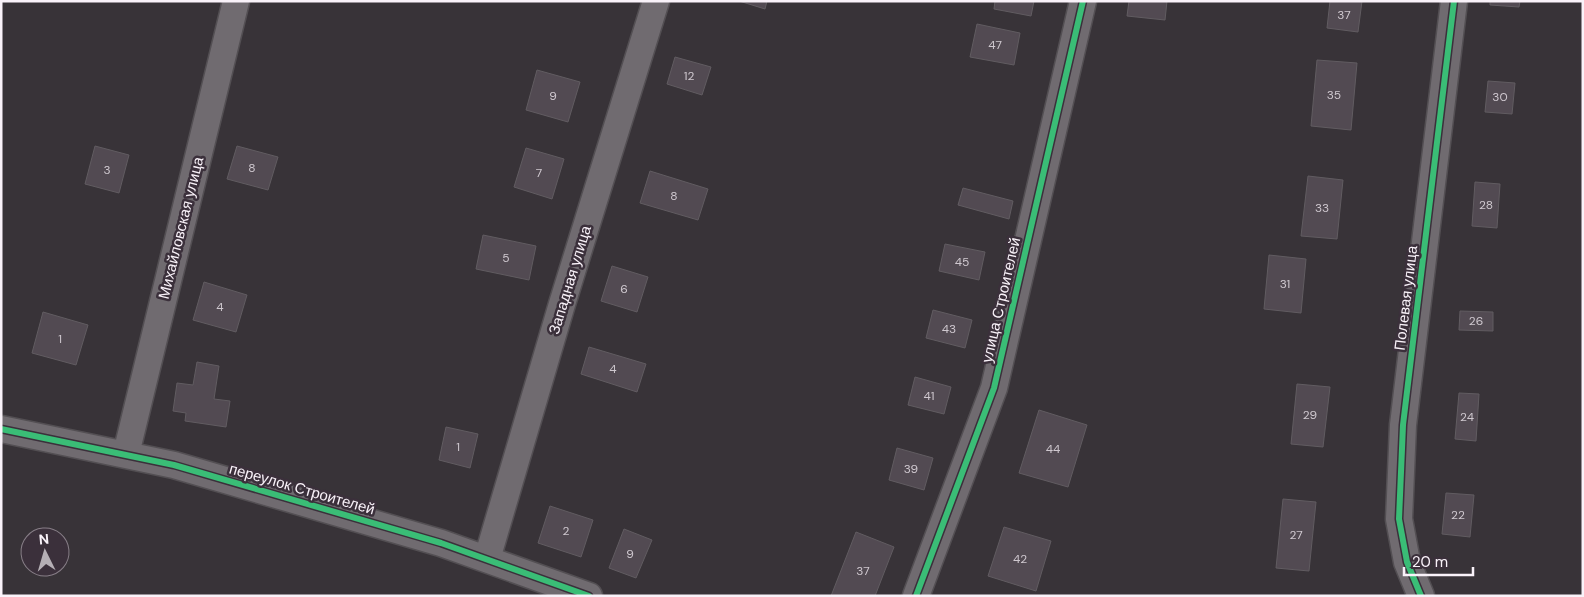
<svg xmlns="http://www.w3.org/2000/svg" width="1584" height="597" viewBox="0 0 1584 597" font-family="'DM Sans',sans-serif">
	<rect width="100%" height="100%" fill="#383338"/>
	<path fill="#524a52" stroke="#615c61" d="M739,1H767L765,9Z
		M995,1H1034L1031,16L994,9Z
		M1129,1H1167L1165,20L1127,16Z
		M1330,1H1362L1358,32L1327,28Z
		M1490,1H1520L1519,7L1490,5Z
		M977,24L1020,33L1014,65L970,57Z
		M675,57L711,67L702,95L667,84Z
		M1317,60L1357,63L1351,130L1311,126Z
		M537,70L580,82L568,122L526,110Z
		M1488,81L1515,83L1512,114L1485,112Z
		M95,146L129,155L119,193L85,184Z
		M237,146L278,157L268,190L227,179Z
		M526,148L564,159L552,199L514,187Z
		M650,171L708,189L698,220L640,203Z
		M1308,176L1343,180L1337,239L1301,236Z
		M1475,182L1500,184L1497,228L1472,226Z
		M963,188L1013,201L1009,219L958,205Z
		M483,235L536,246L529,280L476,269Z
		M945,244L985,252L979,280L939,271Z
		M1269,255L1306,259L1301,313L1264,309Z
		M612,266L648,277L637,312L601,301Z
		M204,282L247,295L236,332L193,320Z
		M933,310L972,320L965,348L926,338Z
		M1460,311L1493,312V331L1459,330Z
		M43,312L88,325L76,365L32,353Z
		M589,347L646,364L637,392L581,374Z
		M197,362L219,366L214,399L230,401L226,427L185,421L186,413L173,411L177,383L193,385Z
		M915,377L951,387L944,414L908,405Z
		M1297,384L1330,387L1323,447L1291,444Z
		M1459,393L1479,394L1476,441L1455,439Z
		M1039,410L1087,425L1068,487L1019,473Z
		M446,427L478,434L470,468L439,460Z
		M897,448L933,458L924,490L889,480Z
		M1446,493L1474,495L1470,537L1442,534Z
		M1283,499L1316,502L1309,571L1276,568Z
		M550,506L593,520L581,557L538,543Z
		M1004,527L1051,541L1036,591L988,576Z
		M624,529L652,540L636,578L609,568Z
		M856,532L894,547L875,596H831Z"/>
	<g fill="none" stroke-linecap="round" stroke-linejoin="round">
		<defs>
			<path id="street" d="M1,429L174,465L441,543L589,596
				M126,454L236,1
				M487,559L562,304L656,1
				M916,596L994,388L1083,1
				M1421,596L1407,562L1399,519L1403,425L1454,1"/>
		</defs>
		<use href="#street" stroke="#534f53" stroke-width="29"/>
		<use href="#street" stroke="#706b70" stroke-width="26"/>
		<defs>
			<path id="cycleway" d="M1,429L174,465L441,543L589,596
				M916,596L994,388L1083,1
				M1421,596L1407,562L1399,519L1403,425L1454,1"/>
		</defs>
		<use href="#cycleway" stroke="#3b303b" stroke-width="9"/>
		<use href="#cycleway" stroke="#3abd76" stroke-width="6"/>
	</g>
	<g text-anchor="middle" dominant-baseline="central" stroke-width="5" stroke-linejoin="round" paint-order="stroke">
		<g font-size="12" fill="#cfc8cf">
			<text x="1344" y="15">37</text>
			<text x="995" y="45">47</text>
			<text x="689" y="76">12</text>
			<text x="1334" y="95">35</text>
			<text x="553" y="96">9</text>
			<text x="1500" y="97">30</text>
			<text x="252" y="168">8</text>
			<text x="107" y="170">3</text>
			<text x="539" y="173">7</text>
			<text x="674" y="196">8</text>
			<text x="1486" y="205">28</text>
			<text x="1322" y="208">33</text>
			<text x="506" y="258">5</text>
			<text x="962" y="262">45</text>
			<text x="1285" y="284">31</text>
			<text x="624" y="289">6</text>
			<text x="220" y="307">4</text>
			<text x="1476" y="321">26</text>
			<text x="949" y="329">43</text>
			<text x="60" y="339">1</text>
			<text x="613" y="369">4</text>
			<text x="929" y="396">41</text>
			<text x="1310" y="415">29</text>
			<text x="1467" y="417">24</text>
			<text x="458" y="447">1</text>
			<text x="1053" y="449">44</text>
			<text x="911" y="469">39</text>
			<text x="1458" y="515">22</text>
			<text x="566" y="531">2</text>
			<text x="1296" y="535">27</text>
			<text x="630" y="554">9</text>
			<text x="1020" y="559">42</text>
			<text x="863" y="571">37</text>
		</g>
		<g font-size="15" fill="#f9f2f9" stroke="#3b303b">
			<text transform="translate(181 228) rotate(-76)">Михайловская улица</text>
			<text transform="translate(570 280) rotate(-73)">Западная улица</text>
			<text transform="translate(1406 298) rotate(-83)">Полевая улица</text>
			<text transform="translate(1001 300) rotate(-77)">улица Строителей</text>
			<text transform="translate(302 489) rotate(16)">переулок Строителей</text>
		</g>
	</g>
	<rect width="1584" height="597" fill="none" stroke="#f9f2f9" stroke-width="5"/>
	<g transform="translate(45 552) rotate(355)"><circle r="24" fill="#3b303b" stroke="#877e87"/>
	<path d="M0-4L9 19L0 12L-9 19Z" fill="#b5afb5"/>
	<text y="-8" font-size="14" font-weight="bold" text-anchor="middle" fill="#f9f2f9">N</text>
	</g>
	<path d="M1404 567v8h69v-8" fill="none" stroke="#f9f2f9" stroke-width="2.5"/>
	<text x="1412" y="567" font-size="15" fill="#f9f2f9" stroke="#3b303b" stroke-width="4" paint-order="stroke">20 m</text>
</svg>
